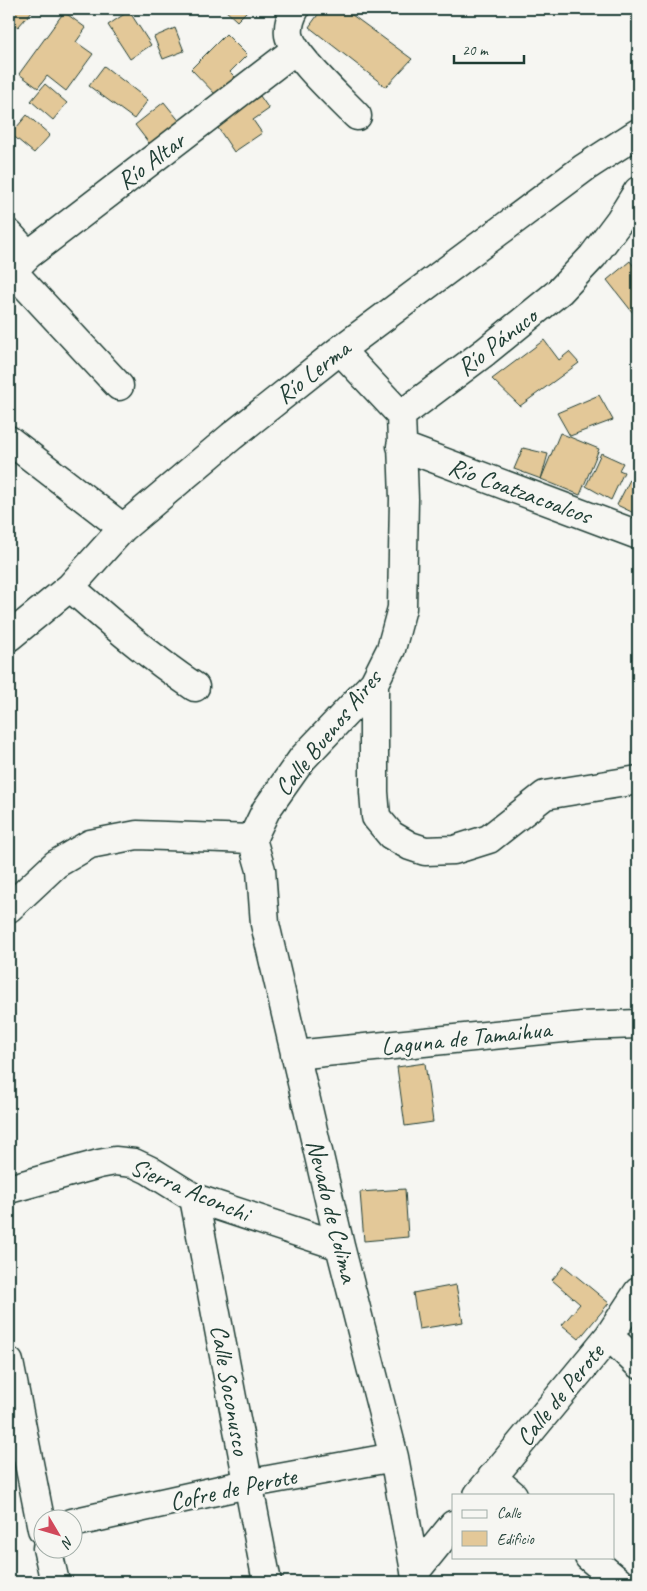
<svg xmlns="http://www.w3.org/2000/svg" width="647" height="1591" viewBox="0 0 647 1591" font-family="Caveat,sans-serif">
	<rect width="100%" height="100%" fill="#f6f6f2"/>
	<filter id="ink" filterUnits="userSpaceOnUse"><feTurbulence type="fractalNoise" baseFrequency=".02" numOctaves="2"/><feDisplacementMap in="SourceGraphic" scale="10" xChannelSelector="R" yChannelSelector="G"/><feConvolveMatrix kernelMatrix="1 2 1 2 8 2 1 2 1" color-interpolation-filters="sRGB"/></filter>
	<g filter="url(#ink)">
		<path fill="#e3c898" stroke="#1f3d34" d="M9,9H34L18,27L9,20Z
			M224,9H249L237,21Z
			M322,9H344L412,59L386,87L309,27Z
			M129,11L151,45L130,59L108,25Z
			M64,12L86,28L76,42L93,54L66,91L47,76L38,88L19,74Z
			M175,28L184,51L163,59L154,37Z
			M226,34L247,55L230,72L237,79L218,97L191,69Z
			M104,66L148,100L134,119L89,86Z
			M45,84L67,103L53,120L31,101Z
			M260,96L269,109L253,120L262,133L234,152L216,125Z
			M164,102L181,123L152,147L135,125Z
			M27,115L50,135L34,153L11,134Z
			M630,261L638,272V310L633,313L607,280Z
			M544,340L559,360L569,352L579,363L520,406L492,379Z
			M599,395L613,420L570,436L557,413Z
			M560,433L599,449L580,495L541,479Z
			M523,448L548,454L541,479L514,469Z
			M601,453L623,463L619,470L624,472L611,500L586,486Z
			M637,466H638V515L617,505Z
			M425,1063L433,1122L405,1126L397,1067Z
			M405,1189L408,1237L364,1241L360,1192Z
			M564,1266L609,1303L579,1339L562,1325L580,1304L552,1280Z
			M456,1285L463,1322L419,1329L413,1293Z"/>
		<g fill="none" stroke-linecap="round" stroke-linejoin="round">
			<defs>
				<path id="minor" d="M295,9C291,16 288,26 289,35C293,56 341,99 357,116
					M9,234L28,255
					M12,271L119,386
					M9,274L28,255L295,50
					M340,350L401,415L485,352L560,291L593,256L620,220L638,191
					M9,440L123,528
					M401,446L638,535
					M70,587C111,623 150,657 195,687
					M9,637L70,587L123,528L232,436L340,350L584,168L638,133
					M374,683V792L376,817L391,835L410,846L425,851L454,850L489,839L545,795L638,780
					M252,839L261,870L265,924L340,1246L394,1457L417,1582
					M252,839L266,810L302,759L374,683L391,649L402,608L404,499L401,415
					M9,908L56,864L90,844L137,835L252,839
					M295,1055L583,1026L638,1024
					M9,1189L99,1164L115,1161L134,1163L149,1170L194,1198L340,1246
					M194,1198L267,1582
					M609,1336L638,1364
					M9,1362L42,1529
					M492,1477L513,1495
					M478,1495L609,1336L638,1292
					M72,1523L247,1484L394,1457
					M47,1548L55,1582
					M589,1557L619,1582
					M415,1572L453,1525"/>
			</defs>
			<use href="#minor" stroke="#1f3d34" stroke-width="31"/>
			<use href="#minor" stroke="#f6f6f2" stroke-width="28"/>
		</g>
	</g>
	<g text-anchor="middle" dominant-baseline="central" stroke-width="5" stroke-linejoin="round" paint-order="stroke">
		<g font-size="25" fill="#1f3d34" stroke="#f6f6f2">
			<text transform="translate(151 161) rotate(-37)">Río Altar</text>
			<text transform="translate(497 342) rotate(-38)">Río Pánuco</text>
			<text transform="translate(313 372) rotate(-38)">Río Lerma</text>
			<text transform="translate(520 491) rotate(20)">Río Coatzacoalcos</text>
			<text transform="translate(328 733) rotate(-51)">Calle Buenos Aires</text>
			<text transform="translate(466 1038) rotate(-6)">Laguna de Tamaihua</text>
			<text transform="translate(190 1190) rotate(23)">Sierra Aconchi</text>
			<text transform="translate(332 1211) rotate(76)">Nevado de Colima</text>
			<text transform="translate(230 1390) rotate(80)">Calle Soconusco</text>
			<text transform="translate(560 1395) rotate(-51)">Calle de Perote</text>
			<text transform="translate(233 1489) rotate(-12)">Cofre de Perote</text>
		</g>
	</g>
	<rect width="647" height="1591" fill="none" stroke="#f6f6f2" stroke-width="30"/>
	<rect x="15" y="15" width="617" height="1561" fill="none" stroke="#1f3d34" stroke-width="2" filter="url(#ink)"/>
	<rect x="452" y="1494" width="162" height="65" fill="#f6f6f2" stroke="#a0aca6"/>
	<rect x="462" y="1510" width="25" height="8" fill="#f6f6f2" stroke="#a0aca6"/>
	<text x="497" y="1518" font-size="15" fill="#1f3d34">Calle</text>
	<rect x="462" y="1531" width="25" height="15" fill="#e3c898" stroke="#a0aca6"/>
	<text x="497" y="1544" font-size="15" fill="#1f3d34">Edificio</text>
	<g transform="translate(58 1534) rotate(128)"><circle r="24" fill="#f6f6f2" stroke="#a0aca6"/>
	<path d="M0-4L9 19L0 12L-9 19Z" fill="#d1495b"/>
	<text y="-8" font-size="14" font-weight="bold" text-anchor="middle" fill="#1f3d34">N</text>
	</g>
	<path d="M454 55v8h70v-8" fill="none" stroke="#1f3d34" stroke-width="2.5"/>
	<text x="462" y="55" font-size="15" fill="#1f3d34" stroke="#f6f6f2" stroke-width="4" paint-order="stroke">20 m</text>
</svg>
